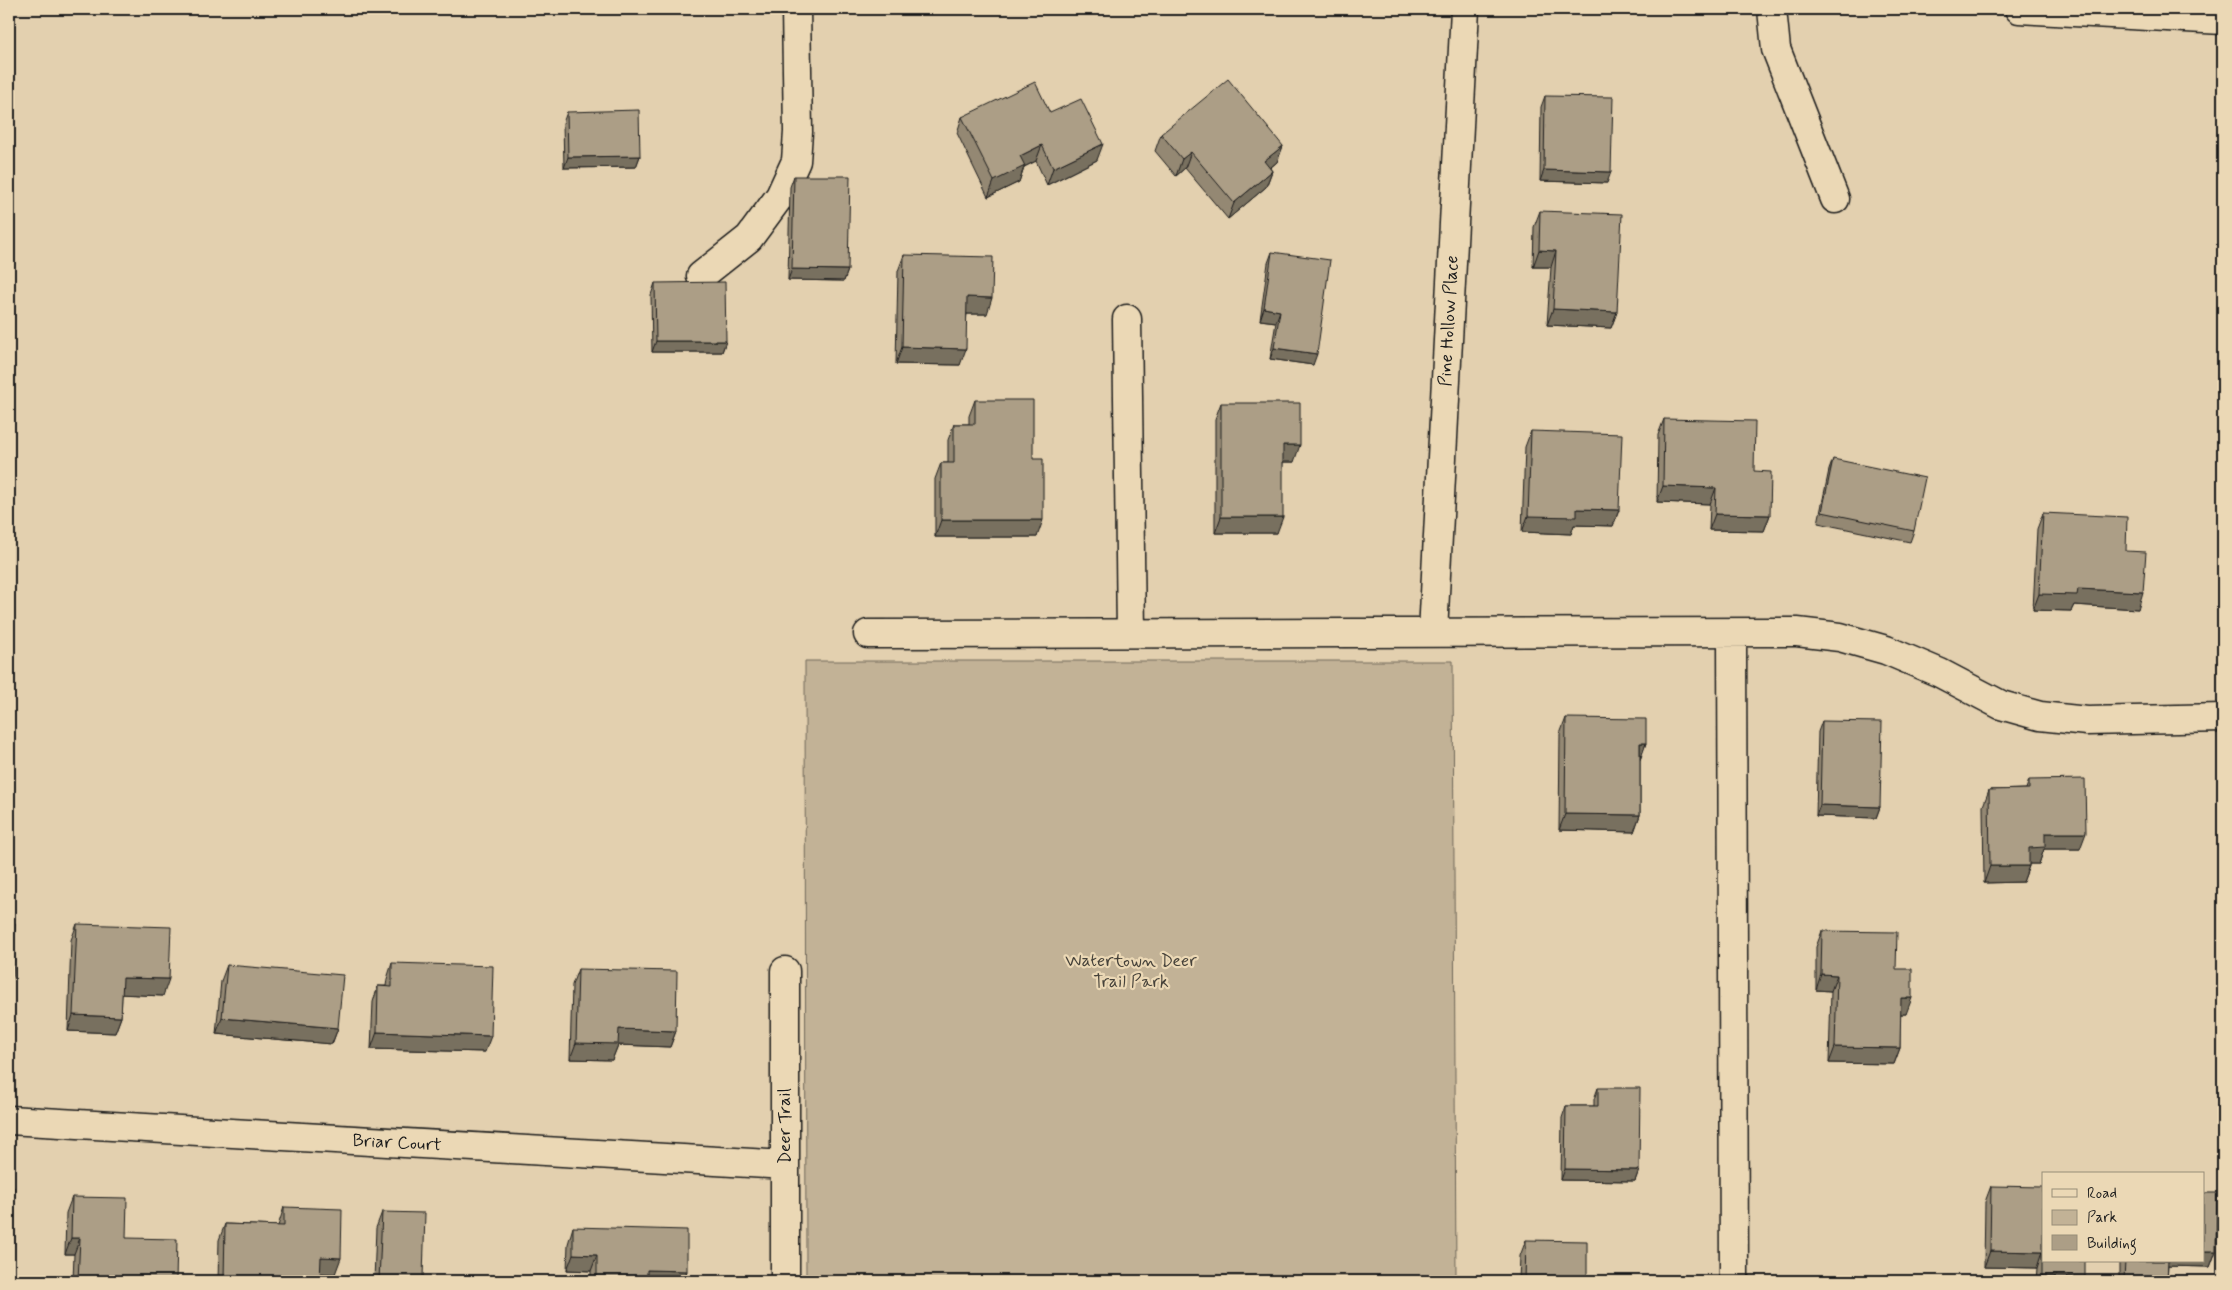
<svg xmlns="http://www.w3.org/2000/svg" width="2232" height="1290" viewBox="0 0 2232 1290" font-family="Mynerve,sans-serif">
	<rect width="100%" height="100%" fill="#e3d0af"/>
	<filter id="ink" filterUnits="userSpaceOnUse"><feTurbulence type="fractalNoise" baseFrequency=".02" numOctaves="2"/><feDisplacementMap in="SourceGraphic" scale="10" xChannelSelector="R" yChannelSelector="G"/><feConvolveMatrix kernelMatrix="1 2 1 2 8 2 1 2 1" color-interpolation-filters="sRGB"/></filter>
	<g filter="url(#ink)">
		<path fill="#c2b296" stroke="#6f6759" d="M805,661H1453L1456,1281H806Z"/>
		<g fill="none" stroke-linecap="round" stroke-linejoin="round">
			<defs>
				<path id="minor" d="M1772,9L1776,49L1835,199
					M2019,9L2223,20
					M701,276L749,238L780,196L796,161L798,132L796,9
					M1127,319L1131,633
					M1433,633L1465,9
					M1732,633L1734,1281
					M868,634L1797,632L1840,637L1886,650L1940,673L2001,705L2040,716L2087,721L2223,718
					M785,971V1281
					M9,1120L785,1165"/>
			</defs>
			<use href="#minor" stroke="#1c1c1c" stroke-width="31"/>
			<use href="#minor" stroke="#ebd8b5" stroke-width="28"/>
		</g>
		<path fill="#948873" stroke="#1c1c1c" d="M1545,96L1607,183L1540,181L1541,107Z
			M567,112L640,156L636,167L564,168L563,123Z
			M1050,113L1097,160L1047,185L1036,161L1024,167L1019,182L988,197L957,133L962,117Z
			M1161,134L1283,146L1277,162L1270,168L1272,171L1266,187L1228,219L1185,168L1176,176L1155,151Z
			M794,176L848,270L844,281L788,280L790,187Z
			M1540,211L1617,312L1611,328L1547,325L1551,267H1533L1534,227Z
			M1272,252L1313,365L1270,359L1276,322L1260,320L1268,263Z
			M904,255L987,314H967L960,365L896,364L898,271Z
			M655,283L726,341L722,352H652L651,295Z
			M975,400L1033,459L1037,537H935V479L941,463H948V440L954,424H969V416Z
			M1221,403L1294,462H1283L1277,533H1215V419Z
			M1664,419L1754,471L1770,515L1764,531L1709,530L1710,504L1657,502L1658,435Z
			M1531,431L1619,510L1613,526L1574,525L1571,534L1522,532L1525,447Z
			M1833,459L1914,531L1910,542L1818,523L1829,470Z
			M2043,513L2126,551L2138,609L2074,605L2071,611L2033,610L2037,529Z
			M1566,718L1646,743L1640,760V815L1634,832L1559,830L1560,734Z
			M1822,721L1880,807L1876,818L1816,816L1818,732Z
			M2029,780L2080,849H2044L2039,864H2029V866L2023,882L1984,883L1983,806L1989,790L2026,789Z
			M77,924L163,996L122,994L121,1017L115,1033L68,1031L71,940Z
			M1822,931L1896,969L1906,1014H1900V1048L1894,1064L1829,1063L1831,991L1816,990V947Z
			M392,963L485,1052L371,1049L373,1002L378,986H386L387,979Z
			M227,965L338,1028L332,1044L216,1034L221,981Z
			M578,969L676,1031L670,1047L618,1045L612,1060L570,1059L572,985Z
			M1598,1088L1639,1170L1635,1181L1561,1180L1562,1118L1566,1106H1594V1099Z
			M1991,1186L2085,1277L2083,1281H2036L2037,1268L1984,1267L1985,1202Z
			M72,1197L126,1238L176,1281H73L74,1254H65L66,1213Z
			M284,1207L335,1274H321L320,1281H218L219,1240L225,1224L278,1226Z
			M382,1212L423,1277L476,1281H374L376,1228Z
			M573,1227L687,1271L683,1281H591V1271L567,1270L568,1244Z
			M1526,1240L1587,1281H1519L1520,1256Z
			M2216,1251L2210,1267L2168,1266L2167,1281H2119V1261H2203Z"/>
		<path fill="#786f5e" stroke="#1c1c1c" d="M1103,144L1097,160L1047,185L1053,168Z
			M1042,145L1036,161L1024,167L1019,182L988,197L994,181L1020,156Z
			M1283,146L1277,162L1259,177L1264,161Z
			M1191,152L1185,168L1176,176L1182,159Z
			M640,156L636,167L564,168L568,157Z
			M1544,170L1611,172L1607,183L1540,181Z
			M1272,171L1266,187L1228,219L1234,203Z
			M1539,250L1556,251L1551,267H1533Z
			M792,269L848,270L844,281L788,280Z
			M967,297L992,298L987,314H961Z
			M1264,308L1280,311L1276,322L1260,320Z
			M1553,309L1617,312L1611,328L1547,325Z
			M656,341H726L722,352H652Z
			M902,347L966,349L960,365L896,364Z
			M1274,348L1317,354L1313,365L1270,359Z
			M1283,445H1300L1294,462H1277Z
			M1663,486L1716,488L1710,504L1657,502Z
			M1577,509L1619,510L1613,526L1574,525L1571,534L1522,532L1528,516Z
			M1715,514L1770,515L1764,531L1709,530Z
			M1221,517H1283L1277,533H1215Z
			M941,520H1043L1037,537H935Z
			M2078,589L2143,592L2138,609L2074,605L2071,611L2033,610L2039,594Z
			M1640,743H1646L1640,760Z
			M1820,805L1880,807L1876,818L1816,816Z
			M1565,814L1640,815L1634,832L1559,830Z
			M2045,833H2086L2080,849H2044L2039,864H2023L2029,848Z
			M1990,866H2029L2023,882L1984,883Z
			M1821,974L1837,975L1831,991L1816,990Z
			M9,976H13L9,989Z
			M123,978L169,979L163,996L117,994Z
			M1901,998H1912L1906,1014H1895Z
			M73,1015L121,1017L115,1033L68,1031Z
			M222,1018L338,1028L332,1044L216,1034Z
			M619,1029L676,1031L670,1047L618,1045L612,1060L570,1059L576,1043Z
			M377,1032L491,1036L485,1052L371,1049Z
			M1835,1047L1900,1048L1894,1064L1829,1063Z
			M1565,1169L1639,1170L1635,1181L1561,1180Z
			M9,1234L13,1235L9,1247Z
			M71,1238H80L74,1254H65Z
			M1990,1251L2042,1252L2037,1268L1984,1267Z
			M2203,1251H2216L2210,1267L2162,1266L2164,1261H2203Z
			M573,1254L597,1255L591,1271L567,1270Z
			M321,1257L341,1258L335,1274L315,1273Z
			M647,1270L687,1271L683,1281H643Z
			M2042,1276L2085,1277L2083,1281H2040Z"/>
		<path fill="#ac9e86" stroke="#1c1c1c" d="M1228,79L1283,146L1264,161L1272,171L1234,203L1191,152L1182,159L1161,134Z
			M1035,82L1050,113L1081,99L1103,144L1053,168L1042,145L1020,156L1025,166L994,181L962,117Z
			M1545,96L1613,97L1611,172L1544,170Z
			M639,110L640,156L568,157L567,112Z
			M794,176H850L848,270L792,269Z
			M1540,211L1622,214L1617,312L1553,309L1556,251L1539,250Z
			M1272,252L1330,260L1317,354L1274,348L1280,311L1264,308Z
			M904,255L993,257L992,298L967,297L966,349L902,347Z
			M725,282L726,341H656L655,283Z
			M975,400H1033V459H1043V520H941V463H954V424H975Z
			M1221,403H1300V445H1283V517H1221Z
			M1664,419L1755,421L1754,471L1771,472L1770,515L1715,514L1716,488L1663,486Z
			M1531,431L1622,434L1619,510L1577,509V517L1528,516Z
			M1833,459L1925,478L1914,531L1822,512Z
			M2043,513L2127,517L2126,551L2146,552L2143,592L2078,589L2077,595L2039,594Z
			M1566,718L1646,719V743H1640V815L1565,814Z
			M1822,721L1882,722L1880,807L1820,805Z
			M2085,779L2086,833H2045V847L2029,848V866H1990L1989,790L2029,789V780Z
			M9,923H15L13,976H9Z
			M77,924L171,927L169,979L123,978L121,1017L73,1015Z
			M1822,931L1897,932L1896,969H1912V998H1901L1900,1048L1835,1047L1837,975L1821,974Z
			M392,963L493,966L491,1036L377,1032L378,986L392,987Z
			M227,965L343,975L338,1028L222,1018Z
			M578,969L677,971L676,1031L619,1029L618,1044L576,1043Z
			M1598,1088H1640L1639,1170L1565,1169L1566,1106H1598Z
			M1991,1186L2043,1187V1261H2085V1277L2042,1276V1252L1990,1251Z
			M9,1187H14L13,1235L9,1234Z
			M2203,1193H2217L2216,1251H2203Z
			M72,1197L127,1198L126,1238L177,1239L176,1281H78L80,1238H71Z
			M284,1207L342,1209L341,1258L321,1257L320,1281H224L225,1224L284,1226Z
			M382,1212L425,1213L423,1277L476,1279V1281H379Z
			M573,1227L687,1230V1271L647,1270V1281H597V1255L573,1254Z
			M1526,1240L1587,1241V1281H1525Z
			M2125,1261H2168L2167,1281L2124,1280Z"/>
	</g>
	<g text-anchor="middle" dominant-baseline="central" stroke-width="4.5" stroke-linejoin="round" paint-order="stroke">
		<g font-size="18" fill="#1c1c1c" stroke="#ebd8b5">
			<text transform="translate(1449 321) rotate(-87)">Pine Hollow Place</text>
			<text transform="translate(785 1126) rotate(-90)">Deer Trail</text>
			<text transform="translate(397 1143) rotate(3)">Briar Court</text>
		</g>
		<g font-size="18" fill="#46423a" stroke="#ebd8b5">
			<text x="1131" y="961">Watertown Deer<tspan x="1131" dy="21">Trail Park</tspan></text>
		</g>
	</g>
	<rect width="2232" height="1290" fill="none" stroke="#ebd8b5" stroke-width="30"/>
	<rect x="15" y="15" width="2202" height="1260" fill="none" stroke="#1c1c1c" stroke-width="2" filter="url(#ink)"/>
	<rect x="2042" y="1172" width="162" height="90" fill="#ebd8b5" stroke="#988d78"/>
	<rect x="2052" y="1189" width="25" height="8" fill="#ebd8b5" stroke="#988d78"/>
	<text x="2087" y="1198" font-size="15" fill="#1c1c1c">Road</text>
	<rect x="2052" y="1210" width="25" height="15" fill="#c2b296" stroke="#988d78"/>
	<text x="2087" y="1222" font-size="15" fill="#1c1c1c">Park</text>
	<rect x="2052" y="1235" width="25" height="15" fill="#ac9e86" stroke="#988d78"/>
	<text x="2087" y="1248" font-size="15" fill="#1c1c1c">Building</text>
</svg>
